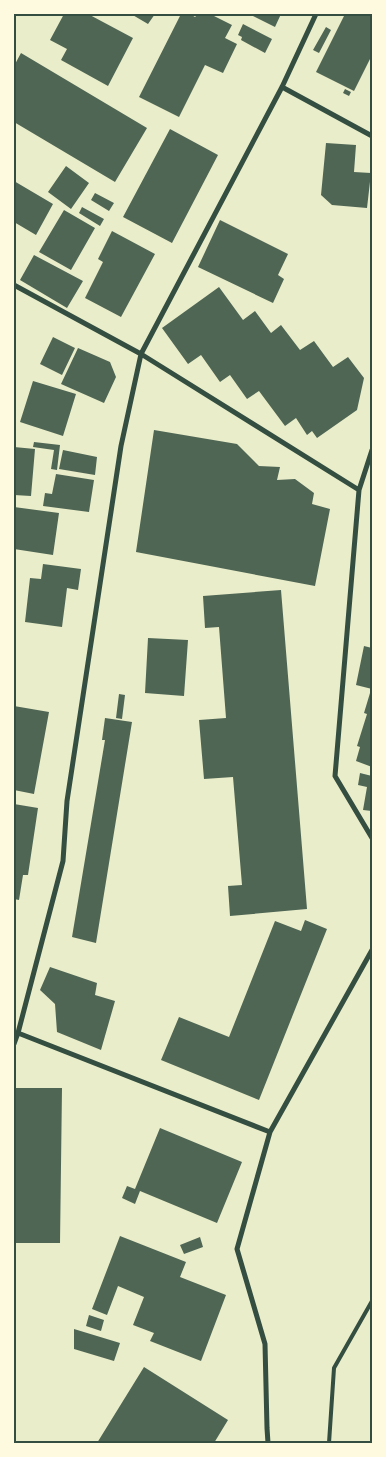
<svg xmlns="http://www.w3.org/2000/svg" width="386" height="1457" viewBox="0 0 386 1457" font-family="'IBM Plex Sans',sans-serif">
	<rect width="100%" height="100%" fill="#e9edc9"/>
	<path fill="#4f6655" d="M64,14H88L133,38L108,86L61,60L67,49L50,40Z
		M131,14H155L148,24Z
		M181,14H190L195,17L198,14H210L232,25L225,38L237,44L223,73L205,65L179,117L139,97Z
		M249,14H281L275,27Z
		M345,14H372V55L354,91L316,72Z
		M243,24L272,39L265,53L241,40L242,37L238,35Z
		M326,27L331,30L319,53L313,50Z
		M21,53L147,128L115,182L14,122V66Z
		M345,89L351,92L349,96L343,93Z
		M170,129L218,155L172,243L123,217Z
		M326,143L356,145L354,172L371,173L367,208L332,205L321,195Z
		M66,166L89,183L71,209L48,192Z
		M14,181L53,204L36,235L14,222Z
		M95,193L114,203L109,211L91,200Z
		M82,207L104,219L100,226L79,213Z
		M64,210L95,228L71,270L39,252Z
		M220,220L288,254L278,275L284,279L273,303L198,267Z
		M112,231L155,254L121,317L85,298L103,262L98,259Z
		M34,255L83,281L67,308L20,280Z
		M219,287L243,320L255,311L271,333L281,325L300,350L314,341L333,367L348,357L364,378L357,410L317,438L312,431L307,435L296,418L285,426L259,391L247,399L230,375L220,382L201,355L188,364L162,328Z
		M53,337L75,348L62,375L40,364Z
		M78,348L110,362L116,377L104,403L61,384Z
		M33,381L76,394L63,436L20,422Z
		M154,430L237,444L259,466L280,467L277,480L295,479L314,493L312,504L330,509L315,586L136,552Z
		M34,442L60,445L57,470L51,469L54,450L33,447Z
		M14,447L35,449L31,496L14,495Z
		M63,450L97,457L95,475L59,469Z
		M56,474L94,480L89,512L43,506L45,493L52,494Z
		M14,507L59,513L53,555L14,549Z
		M43,564L81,569L78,590L67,588L62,627L25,622L30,578L41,579Z
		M281,590L307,909L230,916L228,886L242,885L233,777L204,779L199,720L226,718L219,627L205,628L203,596Z
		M148,638L188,640L184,696L145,693Z
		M364,646L372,648V689L356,685Z
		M370,693L372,694V767L356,761L360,747L357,746L367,714L364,713Z
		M119,694L125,695L122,719L116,718Z
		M14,706L49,712L34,794L14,790Z
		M105,718L132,722L96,943L72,937L105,740H102Z
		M360,773L372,776V811L363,810L367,787L358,785Z
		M14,804L38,808L28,875H23L19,900L14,899Z
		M305,920L327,929L259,1100L161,1060L179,1017L229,1037L275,921L301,931Z
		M50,967L97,983L95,995L115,1001L101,1050L57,1032L55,1004L40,990Z
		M14,1088H62L60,1243H14Z
		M160,1128L242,1162L217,1223L140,1191L135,1204L122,1198L127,1186L135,1189Z
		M120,1236L186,1262L180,1277L226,1295L201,1361L150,1341L154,1333L133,1325L144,1297L118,1286L107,1315L92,1309Z
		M200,1237L203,1247L184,1254L180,1245Z
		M89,1315L104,1320L101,1331L86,1326Z
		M74,1329L120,1343L114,1361L74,1349Z
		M144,1367L228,1420L214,1443H97Z"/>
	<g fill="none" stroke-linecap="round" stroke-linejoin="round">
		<path stroke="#344e41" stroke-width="4" d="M329,1443L334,1368L372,1301"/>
		<path stroke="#344e41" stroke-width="5" d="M282,87L372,136
			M14,285L141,354L359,490
			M372,450L359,490L335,776L372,838
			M18,1033L270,1132L372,950
			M14,1044L18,1033L63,861L67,801L121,446L141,354L282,87L316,14
			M268,1443L267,1428L265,1344L237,1249L270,1132"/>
	</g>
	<rect width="386" height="1457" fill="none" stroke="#fefae0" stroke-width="30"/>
	<rect x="15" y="15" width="356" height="1427" fill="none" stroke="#344e41" stroke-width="2"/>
</svg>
